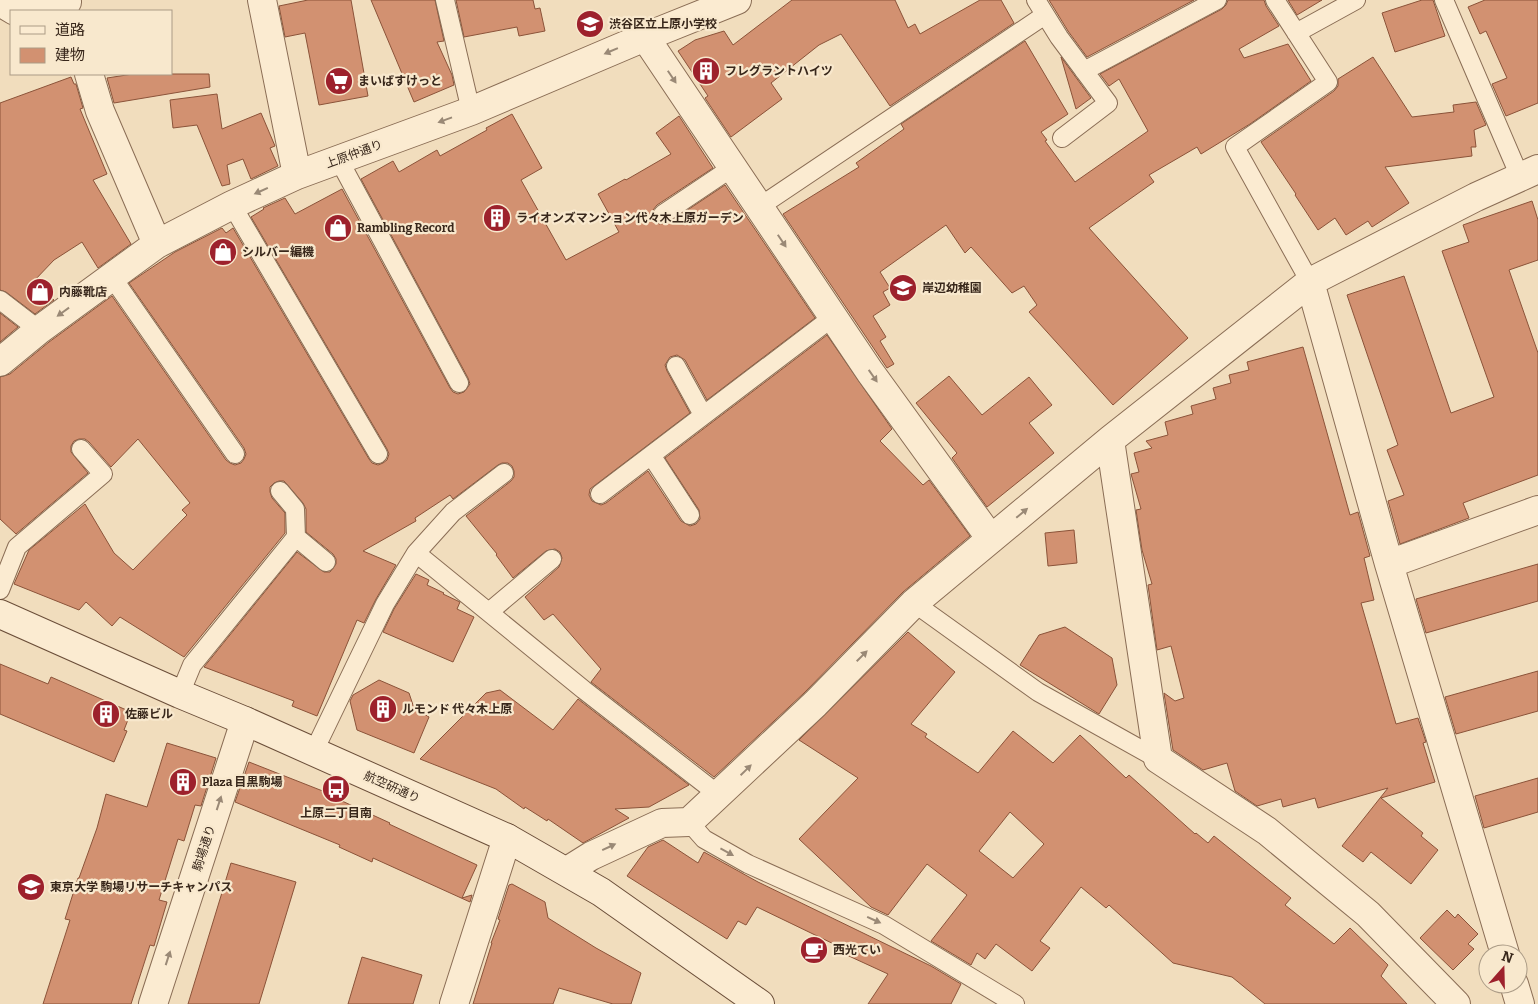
<svg xmlns="http://www.w3.org/2000/svg" width="1538" height="1004" viewBox="0 0 1538 1004" font-family="Bitter,'Noto Sans JP',serif">
	<rect width="100%" height="100%" fill="#f1ddbd"/>
	<path fill="#d29171" stroke="#8b5339" fill-rule="evenodd" d="M308,0H351L368,96L319,105L305,33L285,37L279,6Z
		M371,0H435L444,41L437,42L452,75L454,85L414,102Z
		M456,0H533L535,9L540,8L545,31L519,36L517,27L464,37Z
		M792,0H895L908,28L915,24L920,34L980,0H1001L1014,23L890,106L841,34L819,45L771,83L782,99L731,137L705,98L708,96L678,51L695,40L724,31L733,45Z
		M1049,0H1194L1087,57L1068,31Z
		M1228,0H1264L1266,6L1279,26L1239,49L1244,58L1288,44L1311,81L1250,124L1201,154L1197,147L1149,175L1154,182L1089,228L1188,338L1113,405L1029,312L1037,305L1024,286L1012,293L971,247L965,253L946,225L880,272L890,288L883,292L890,305L873,316L886,337L880,341L894,364L887,368L783,214L859,167L856,163L904,129L901,124L1025,41L1068,114L1041,132L1047,140L1045,141L1075,182L1148,131L1119,79L1109,86L1100,74L1222,9L1226,5Z
		M1288,0H1322L1297,15Z
		M1422,0H1433L1445,36L1395,52L1382,13Z
		M1485,0H1538V103L1506,116L1492,84L1507,78L1486,31L1480,34L1468,7Z
		M1061,57L1091,98L1076,109Z
		M1373,57L1412,117L1454,112L1453,105L1476,102L1486,125L1474,130L1476,147H1471L1472,156L1385,167L1409,203L1372,227L1368,221L1346,235L1335,218L1318,230L1295,195L1296,194L1261,142L1334,91L1338,86V79Z
		M133,74H209L210,87L114,103L107,78Z
		M71,77L74,84H76L83,108L80,109L107,174L93,180L131,244L98,268L82,242L54,260L33,282L54,300L35,314L6,292L0,290V103Z
		M217,94L222,129L261,113L275,146L270,148L278,166L251,179L243,159L227,165L230,184L222,186L197,125L173,128L170,100Z
		M512,114L542,168L521,180L566,260L619,232L598,194L625,179L626,180L671,154L656,133L679,116L713,168L657,205L653,210L654,219L659,224L668,223L725,185L815,318L707,400L685,360L677,355L670,357L665,365L667,371L690,413L594,486L590,489L589,495L592,501L601,505L606,503L648,471L681,521L690,526L696,524L700,519L699,510L665,458L827,335L892,429L880,441L923,485L929,480L970,536L903,592L804,693L714,777L591,682L601,669L553,614L544,620L525,597L559,567L562,558L560,552L555,549L546,551L513,578L496,555L497,554L466,516L511,481L514,477V471L512,466L508,463H502L498,465L453,499L450,495L415,518L416,521L363,551L396,565L376,599L364,623L357,620L317,716L292,706L294,701L204,667L297,552L324,572H330L336,564V559L333,554L306,532V509L303,503L284,481H279L274,483L270,487V492L272,498L285,513V533L184,657L120,617L112,626L86,602L79,610L14,584L29,550L85,504L114,553L133,570L187,515L182,510L190,503L138,439L111,467L89,442L85,439H79L74,441L71,446V452L88,473L16,534L0,519V377L10,374L49,342L112,296L226,460L230,463L235,465L241,463L244,459L246,454L244,448L129,283L175,252L222,228L226,233L233,228L369,459L372,463L378,465L383,463L387,460L389,454L387,449L251,217L264,209L263,208L285,198L295,214L342,189L450,388L453,392L458,394L464,392L470,384L468,378L361,179L393,161L399,172L437,150L440,156L487,130L486,128Z
		M1532,201L1538,220V260L1509,270L1538,353V475L1463,503L1469,518L1400,544L1388,501L1404,495L1387,450L1398,445L1347,295L1404,276L1451,413L1494,397L1442,251L1469,242L1463,225Z
		M0,313L18,327L0,342Z
		M1303,347L1350,515L1358,512L1370,556L1364,558L1374,600L1361,603L1396,724L1418,718L1426,742L1423,743L1435,782L1381,798L1423,833L1421,836L1438,850L1411,884L1371,852L1363,862L1342,846L1388,788L1318,808L1315,798L1283,807L1281,799L1257,806L1235,791L1227,763L1203,770L1173,750L1172,744L1164,693L1175,701L1184,698L1171,646L1157,650L1148,585L1152,584L1142,550L1136,510L1141,509L1131,474L1139,472L1134,453L1152,448L1146,441L1168,435L1165,422L1193,414L1191,406L1216,399L1213,388L1231,383L1229,375L1249,370L1247,362Z
		M949,376L982,415L1029,377L1052,405L1029,423L1054,453L987,507L952,458L957,453L916,403Z
		M1074,530L1077,563L1048,566L1045,533Z
		M1538,564V601L1426,633L1416,599Z
		M416,574L429,580L427,585L444,593L443,594L460,602L457,609L474,617L453,662L383,632L394,609Z
		M1065,627L1112,658L1117,685L1099,714L1020,665L1039,635Z
		M908,632L955,672L911,724L927,734L925,737L978,773L1013,731L1053,763L1080,735L1126,778L1129,775L1195,834L1196,833L1208,843L1214,836L1291,898L1285,905L1334,944L1350,928L1388,965L1381,976L1407,1004H1265L1232,977L1173,963L1109,905L1106,908L1081,887L1040,941L1050,948L1032,971L996,944L985,959L977,953L971,965L931,941L967,895L927,864L888,915L871,907L799,839L858,778L799,740ZM1010,812L1044,844L1013,878L979,851Z
		M0,664L48,684L51,677L131,712L124,730L127,731L114,762L0,714Z
		M1538,671V711L1456,734L1445,697Z
		M379,680L409,693L414,708L429,717L414,753L357,730L350,701L353,695Z
		M500,690L553,730L578,699L689,785L649,807L615,809L629,818L583,843L548,819L547,821L525,807L524,809L496,789L420,759L486,693Z
		M167,743L216,758L201,806L195,805L184,841L178,839L159,900L167,902L154,946L150,945L131,1004H43L70,920L65,919L78,878H79L97,828L106,794L147,807Z
		M249,762L343,799L342,801L390,823L389,824L477,865L462,898L472,895L470,902L373,858L372,862L339,847L340,845L235,802Z
		M1538,778V812L1484,828L1475,796Z
		M663,840L698,863L704,852L758,882L931,966L961,984L951,1004H868L888,974L838,951L840,947L757,907L746,925L738,921L727,939L627,876L648,847Z
		M231,863L296,882L259,1004H188Z
		M512,884L545,902L548,918L596,948L641,973L631,1004H613L559,988L553,1004H473L492,943H491L500,920L498,919L509,885Z
		M1447,910L1455,918L1458,914L1478,934L1468,944L1474,949L1453,970L1420,938Z
		M362,957L422,975L413,1004H348Z"/>
	<g fill="none" stroke-linecap="round" stroke-linejoin="round">
		<defs>
			<path id="lane" d="M445,0L471,111
				M1036,0L1059,37L1108,103L1062,138
				M1275,0L1328,82L1235,147L1310,282
				M1444,0L1520,177
				M1296,33L1356,0
				M1084,71L1217,0
				M339,160L459,383
				M232,205L378,454
				M759,207L1045,15
				M663,214L733,167
				M112,277L235,454
				M0,300L39,330
				M676,366L703,415
				M651,455L690,515
				M280,491L295,509L296,537
				M600,494L833,317
				M416,553L584,690L719,795
				M0,590L17,547L103,474L81,449
				M914,603L1038,692L1158,759
				M489,612L552,559
				M180,694L192,665L296,537L326,562
				M314,751L385,604L416,553L453,512L504,473
				M689,822L704,839L748,864L884,925L1015,1004"/>
			<path id="street" d="M262,0L297,175
				M0,2L15,11
				M30,11L67,2
				M645,37L870,372L991,539
				M89,74L100,111L157,244
				M1310,282L1389,564L1505,954
				M0,362L39,330L157,244L232,205L297,175L471,111L645,37L737,0
				M1110,440L1158,759L1267,831L1368,914L1456,1004
				M1389,564L1538,510
				M567,871L591,856L662,823L689,822L815,704L914,603L1110,440L1310,282L1476,197L1538,169
				M1514,984L1520,1004
				M153,1004L245,721
				M454,1004L507,838"/>
			<path id="secondary" d="M0,614L180,694L245,721L507,838L601,892L760,1004"/>
		</defs>
		<use href="#lane" stroke="#8a6d55" stroke-width="20"/>
		<use href="#street" stroke="#8a6d55" stroke-width="30"/>
		<use href="#secondary" stroke="#6b4e39" stroke-width="30"/>
		<use href="#lane" stroke="#fbebd1" stroke-width="18"/>
		<use href="#street" stroke="#fbebd1" stroke-width="28"/>
		<use href="#secondary" stroke="#fbebd1" stroke-width="28"/>
	</g>
	<defs><path id="oneway-solid" d="M-6-.8H1V-3.2L6.5 0L1 3.2V.8H-6Z" transform="scale(1.25)"/></defs>
	<g fill="#9a8976">
		<use href="#oneway-solid" transform="translate(611 51) rotate(157)"/>
		<use href="#oneway-solid" transform="translate(672 77) rotate(56)"/>
		<use href="#oneway-solid" transform="translate(445 120) rotate(160)"/>
		<use href="#oneway-solid" transform="translate(261 191) rotate(156)"/>
		<use href="#oneway-solid" transform="translate(782 241) rotate(56)"/>
		<use href="#oneway-solid" transform="translate(63 312) rotate(144)"/>
		<use href="#oneway-solid" transform="translate(873 376) rotate(55)"/>
		<use href="#oneway-solid" transform="translate(1022 513) rotate(-40)"/>
		<use href="#oneway-solid" transform="translate(862 656) rotate(-45)"/>
		<use href="#oneway-solid" transform="translate(746 770) rotate(-44)"/>
		<use href="#oneway-solid" transform="translate(219 803) rotate(-72)"/>
		<use href="#oneway-solid" transform="translate(609 847) rotate(-25)"/>
		<use href="#oneway-solid" transform="translate(727 852) rotate(29)"/>
		<use href="#oneway-solid" transform="translate(874 920) rotate(24)"/>
		<use href="#oneway-solid" transform="translate(168 958) rotate(-72)"/>
	</g>
	<defs>
		<symbol id="school-disc" viewBox="-11 -11 22 22"><circle r="9.5" fill="#9d212c" stroke="#f8e8cd"/><path d="M0-5L7-2L0 1L-7-2ZM-4 1L0 2.5L4 1V4Q0 6-4 4Z" fill="#fff"/></symbol>
		<symbol id="building-disc" viewBox="-11 -11 22 22"><circle r="9.5" fill="#9d212c" stroke="#f8e8cd"/><path d="M-4-6H4V6H1V3H-1V6H-4ZM-2.5-4.3h1.7v1.8h-1.7ZM.8-4.3h1.7v1.8H.8ZM-2.5-1h1.7V.8h-1.7ZM.8-1h1.7V.8H.8Z" fill="#fff"/></symbol>
		<symbol id="supermarket-disc" viewBox="-11 -11 22 22"><circle r="9.5" fill="#9d212c" stroke="#f8e8cd"/><path d="M-6-5.5h2.5l.6 2H6L4.5 2H-2.5L-4.4-4H-6ZM-1.5 3.2a1.3 1.3 0 1 0 .1 0ZM3 3.2a1.3 1.3 0 1 0 .1 0Z" fill="#fff"/></symbol>
		<symbol id="shop-disc" viewBox="-11 -11 22 22"><circle r="9.5" fill="#9d212c" stroke="#f8e8cd"/><path d="M-5-2.5h2.3a2.7 3.5 0 0 1 5.4 0H5L5.5 6h-11ZM-1.5-2.5h3a1.5 2.3 0 0 0-3 0Z" fill="#fff"/></symbol>
		<symbol id="bus-disc" viewBox="-11 -11 22 22"><circle r="9.5" fill="#9d212c" stroke="#f8e8cd"/><path d="M-5-6H5V4H4V6H2V4H-2V6H-4V4H-5ZM-3.5-4V0h7V-4ZM-3.5 1.2v1.5H-2V1.2ZM2 1.2v1.5H3.5V1.2Z" fill="#fff"/></symbol>
		<symbol id="university-disc" viewBox="-11 -11 22 22"><circle r="9.5" fill="#9d212c" stroke="#f8e8cd"/><path d="M0-5L7-2L0 1L-7-2ZM-4 1L0 2.5L4 1V4Q0 6-4 4Z" fill="#fff"/></symbol>
		<symbol id="cafe-disc" viewBox="-11 -11 22 22"><circle r="9.5" fill="#9d212c" stroke="#f8e8cd"/><path d="M-5.5-4.5H6V0H3Q3 3.5 0 3.5H-2.5Q-5.5 3.5-5.5 0ZM3-3.2v2h1.7v-2ZM-6 4.5H4V6H-6Z" fill="#fff"/></symbol>
	</defs>
	<g fill-rule="evenodd">
		<use href="#school-disc" x="574" y="8" width="32" height="32"/>
		<use href="#building-disc" x="690" y="55" width="32" height="32"/>
		<use href="#supermarket-disc" x="323" y="65" width="32" height="32"/>
		<use href="#building-disc" x="481" y="202" width="32" height="32"/>
		<use href="#shop-disc" x="322" y="212" width="32" height="32"/>
		<use href="#shop-disc" x="207" y="236" width="32" height="32"/>
		<use href="#school-disc" x="887" y="272" width="32" height="32"/>
		<use href="#shop-disc" x="24" y="276" width="32" height="32"/>
		<use href="#building-disc" x="367" y="693" width="32" height="32"/>
		<use href="#building-disc" x="90" y="698" width="32" height="32"/>
		<use href="#building-disc" x="167" y="766" width="32" height="32"/>
		<use href="#bus-disc" x="320" y="773" width="32" height="32"/>
		<use href="#university-disc" x="15" y="871" width="32" height="32"/>
		<use href="#cafe-disc" x="798" y="934" width="32" height="32"/>
	</g>
	<g text-anchor="middle" dominant-baseline="central" stroke-width="4.5" stroke-linejoin="round" paint-order="stroke">
		<g font-size="12" font-weight="bold" fill="#38271b" stroke="#f8e8cd" text-anchor="start">
			<text x="609" y="24">渋谷区立上原小学校</text>
			<text x="725" y="71">フレグラントハイツ</text>
			<text x="358" y="81">まいばすけっと</text>
			<text x="516" y="218">ライオンズマンション代々木上原ガーデン</text>
			<text x="357" y="228">Rambling Record</text>
			<text x="242" y="252">シルバー編機</text>
			<text x="922" y="288">岸辺幼稚園</text>
			<text x="59" y="292">内藤靴店</text>
			<text x="402" y="709">ルモンド 代々木上原</text>
			<text x="125" y="714">佐藤ビル</text>
			<text x="202" y="782">Plaza 目黒駒場</text>
			<text x="336" y="813" text-anchor="middle">上原二丁目南</text>
			<text x="50" y="887">東京大学 駒場リサーチキャンパス</text>
			<text x="833" y="950">西光てい</text>
		</g>
		<g font-size="12" fill="#38271b" stroke="#f8e8cd">
			<text transform="translate(354 154) rotate(-20)">上原仲通り</text>
			<text transform="translate(392 787) rotate(24)">航空研通り</text>
			<text transform="translate(204 848) rotate(-72)">駒場通り</text>
		</g>
	</g>
	<rect x="10" y="10" width="162" height="65" fill="#f8e8cd" stroke="#ab9b86"/>
	<rect x="20" y="26" width="25" height="8" fill="#fbebd1" stroke="#ab9b86"/>
	<text x="55" y="35" font-size="15" fill="#38271b">道路</text>
	<rect x="20" y="48" width="25" height="15" fill="#d29171" stroke="#ab9b86"/>
	<text x="55" y="60" font-size="15" fill="#38271b">建物</text>
	<g transform="translate(1503 969) rotate(20)"><circle r="24" fill="#f8e8cd" stroke="#ab9b86"/>
	<path d="M0-4L9 19L0 12L-9 19Z" fill="#9d212c"/>
	<text y="-8" font-size="14" font-weight="bold" text-anchor="middle" fill="#38271b">N</text>
	</g>
</svg>
